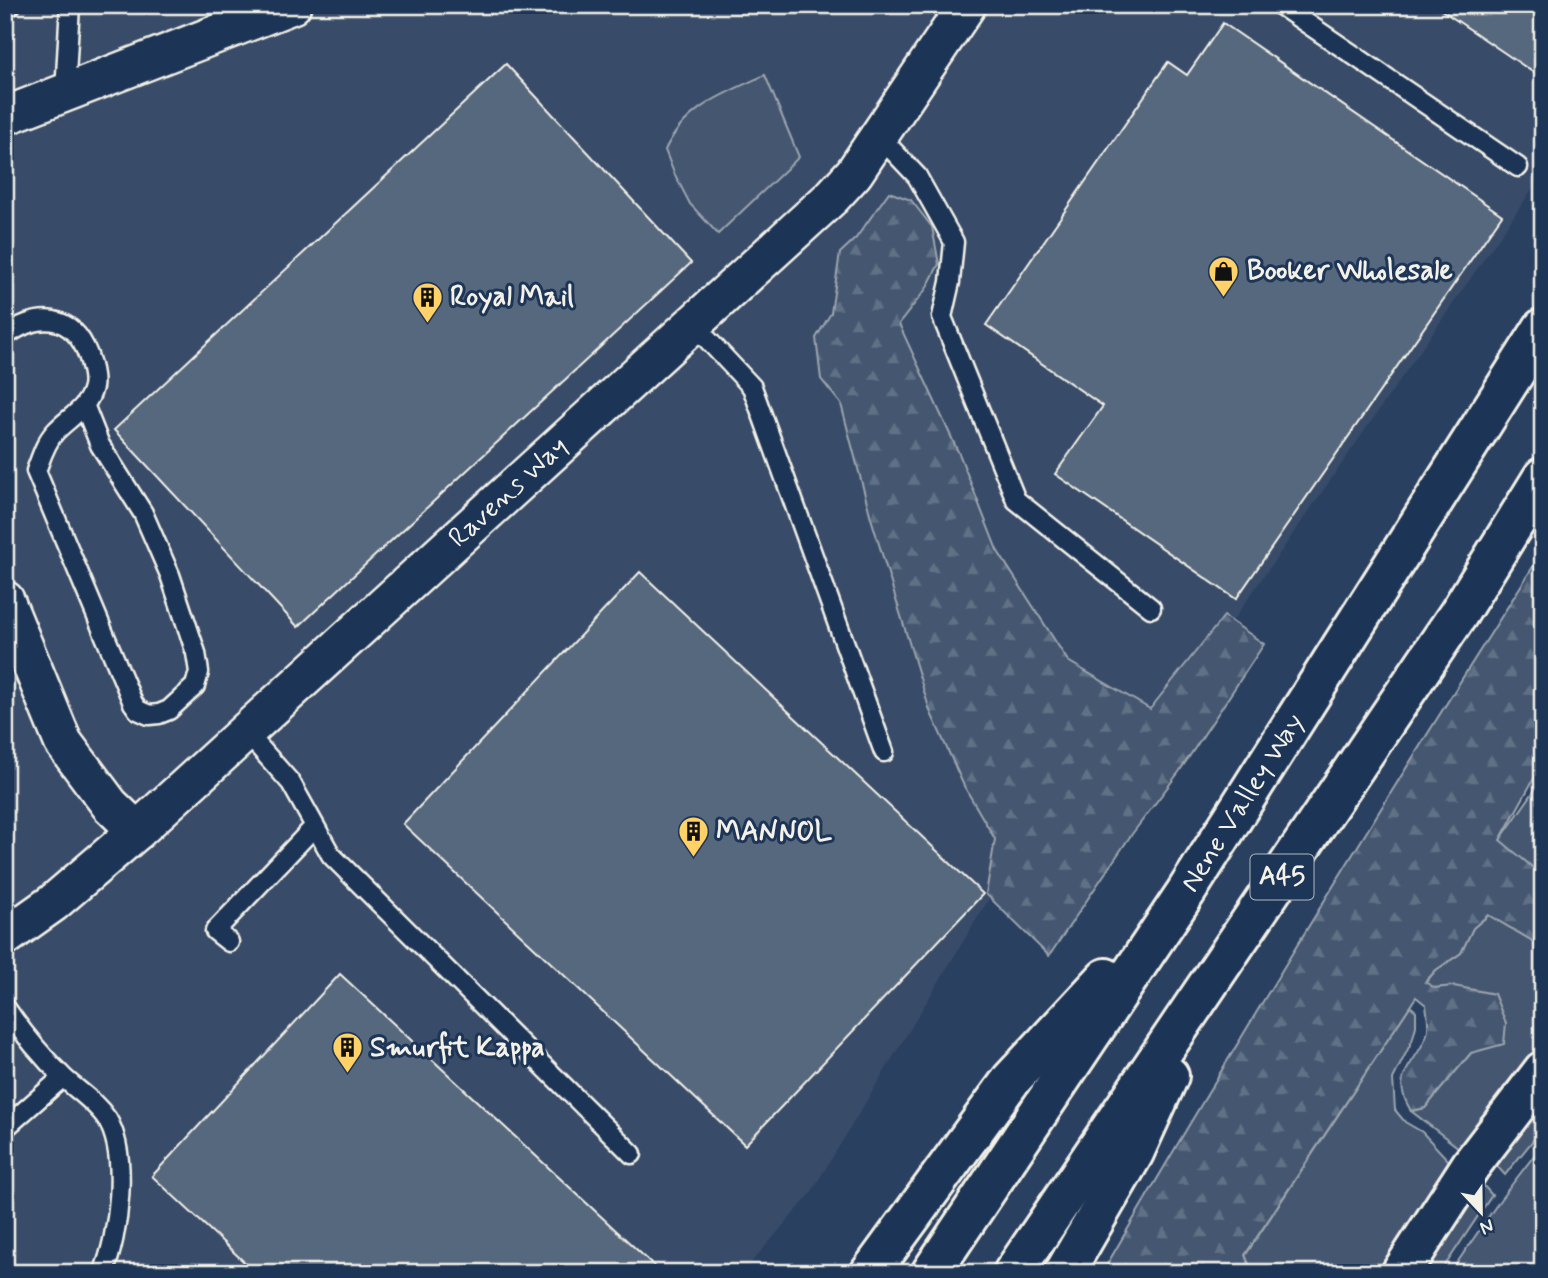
<svg xmlns="http://www.w3.org/2000/svg" width="1548" height="1278" viewBox="0 0 1548 1278" font-family="Mynerve,sans-serif">
	<defs>
		<pattern id="forest-firs" width="22" height="20" patternUnits="userSpaceOnUse" patternTransform="scale(1.75)"><rect width="22" height="20" fill="#445771"/><path d="M5 1l3.5 6h-7zM16 11l3.5 6h-7z" fill="#607085"/></pattern>
	</defs>
	<rect width="100%" height="100%" fill="#2a4060"/>
	<filter id="ink" filterUnits="userSpaceOnUse"><feTurbulence type="fractalNoise" baseFrequency=".0143" numOctaves="2"/><feDisplacementMap in="SourceGraphic" scale="14" xChannelSelector="R" yChannelSelector="G"/><feConvolveMatrix kernelMatrix="1 2 1 2 8 2 1 2 1" color-interpolation-filters="sRGB"/></filter>
	<g filter="url(#ink)">
		<path fill="#374c69" d="M5,5H1543V174L1225,632L1041,813L809,1196L742,1273H5Z"/>
		<path fill="#445771" stroke="#9ca4ac" stroke-width="2" d="M765,75L799,157L718,234L690,204L674,173L665,150C686,106 724,94 765,75Z
			M1543,778V903L1493,850Z
			M1489,915L1543,947V1041L1515,1073L1459,1148L1411,1111L1425,1108L1471,1053L1454,986L1435,988L1425,983L1436,970L1461,953L1473,928Z
			M1410,1006L1416,1011V1026L1412,1041L1393,1079L1395,1110L1405,1122L1422,1132L1449,1161L1377,1273H1253L1245,1256Z
			M1543,1104V1128L1505,1175L1496,1165Z
			M1543,1144V1215L1536,1220L1543,1228V1264L1540,1262L1529,1273H1450L1500,1200Z
			M1483,1185L1492,1195L1440,1273H1421Z"/>
		<path fill="url(#forest-firs)" stroke="#9ca4ac" stroke-width="2" d="M889,192L911,200L932,227L939,264L926,289L899,324L960,456L997,550L1068,661L1150,709L1224,616L1264,644L1179,772L1129,838L1049,956L986,894L995,839L964,786L930,711L871,518L841,404L821,379L816,338L831,313L840,253L856,238Z
			M1543,551V762L1500,840L1543,876V947L1488,915L1473,928L1461,953L1436,970L1425,982L1435,988L1454,986L1494,994L1506,1023L1504,1044L1471,1053L1425,1108L1411,1111C1388,1073 1416,1067 1427,1034C1430,1026 1427,1014 1426,1005L1416,997L1245,1255L1253,1273H1102C1244,1029 1391,789 1543,551Z"/>
		<path fill="#56677d" stroke="#f4f1e8" stroke-width="2" d="M1434,5H1543V79Z
			M1223,23L1502,215L1236,599L1055,474L1103,406L986,325L1168,62L1187,75Z
			M506,64L691,263L298,627L114,430Z
			M640,572L983,894L745,1145L403,824Z
			M340,974L662,1273H256L152,1176Z"/>
		<g fill="none" stroke-linecap="round" stroke-linejoin="round">
			<defs>
				<path id="lane" d="M1280,5L1518,167
					M5,7L11,5
					M65,93L70,5
					M879,136L917,176L954,242L950,282L942,317L1016,500L1151,608
					M694,325L752,387L884,752
					M5,336C38,312 72,313 88,355C91,364 95,378 93,387C88,409 69,417 55,432C45,443 41,458 36,471L133,703L138,710L149,715L159,714L169,710L195,686L199,672L196,653L170,575L143,513L100,445L85,407
					M246,732L291,783L331,855L632,1154
					M229,942L215,931L315,826
					M5,1007C22,1032 41,1056 64,1078C78,1091 96,1102 107,1119C129,1155 119,1236 103,1273
					M5,1128L63,1077"/>
				<g id="street">
					<path d="M5,116L292,5"/>
					<path d="M5,600L63,742L110,805L137,831"/>
					<path id="s1" d="M5,937L53,903L137,831L832,197L854,173L967,5"/>
				</g>
				<path id="secondary" d="M1401,1273L1471,1165L1543,1071"/>
				<g id="highway">
					<path d="M870,1273L1011,1080L1106,978"/>
					<path id="s2" d="M931,1273L1186,892L1543,328"/>
					<path d="M1013,1273L1459,613L1543,477"/>
					<path d="M1064,1273L1134,1153L1169,1076"/>
				</g>
			</defs>
			<use href="#lane" stroke="#f4f1e8" stroke-width="23"/>
			<use href="#street" stroke="#f4f1e8" stroke-width="42"/>
			<use href="#secondary" stroke="#f4f1e8" stroke-width="44"/>
			<use href="#highway" stroke="#f4f1e8" stroke-width="44"/>
			<use href="#lane" stroke="#1d3557" stroke-width="18"/>
			<use href="#street" stroke="#1d3557" stroke-width="37"/>
			<use href="#secondary" stroke="#1d3557" stroke-width="38"/>
			<use href="#highway" stroke="#1d3557" stroke-width="38"/>
		</g>
	</g>
	<defs>
		<symbol id="shop-pin" viewBox="-11 -11 22 30"><path d="M0 17L-7.5 6A9.5 9.5 0 1 1 7.5 6Z" fill="#ffd166" stroke="#1d3557"/><path d="M-5-2.5h2.3a2.7 3.5 0 0 1 5.4 0H5L5.5 6h-11ZM-1.5-2.5h3a1.5 2.3 0 0 0-3 0Z" fill="#111"/></symbol>
		<symbol id="building-pin" viewBox="-11 -11 22 30"><path d="M0 17L-7.5 6A9.5 9.5 0 1 1 7.5 6Z" fill="#ffd166" stroke="#1d3557"/><path d="M-4-6H4V6H1V3H-1V6H-4ZM-2.5-4.3h1.7v1.8h-1.7ZM.8-4.3h1.7v1.8H.8ZM-2.5-1h1.7V.8h-1.7ZM.8-1h1.7V.8H.8Z" fill="#111"/></symbol>
	</defs>
	<g fill-rule="evenodd">
		<use href="#shop-pin" x="1206" y="254" width="35" height="47"/>
		<use href="#building-pin" x="410" y="280" width="35" height="47"/>
		<use href="#building-pin" x="676" y="814" width="35" height="47"/>
		<use href="#building-pin" x="330" y="1030" width="35" height="47"/>
	</g>
	<g text-anchor="middle" dominant-baseline="central" stroke-width="6" stroke-linejoin="round" paint-order="stroke">
		<rect fill="#1d3557" stroke="#b4b9bc" stroke-width="2" x="1250.5" y="854.5" width="63" height="45" rx="5"/>
		<g font-size="26" font-weight="bold" fill="#f4f1e8">
			<text x="1282" y="877">A45</text>
		</g>
		<g font-size="28" font-weight="bold" fill="#f4f1e8" stroke="#1d3557" text-anchor="start">
			<text x="1247" y="271">Booker Wholesale</text>
			<text x="450" y="297">Royal Mail</text>
			<text x="716" y="832">MANNOL</text>
			<text x="370" y="1048">Smurfit Kappa</text>
		</g>
		<g font-size="28" fill="#f4f1e8" stroke="#1d3557">
			<text stroke="none"><textPath href="#s1" startOffset="672">Ravens Way</textPath></text>
			<text stroke="none"><textPath href="#s2" startOffset="564">Nene Valley Way</textPath></text>
		</g>
	</g>
	<rect width="1548" height="1278" fill="none" stroke="#1d3557" stroke-width="28"/>
	<rect x="14" y="14" width="1520" height="1250" fill="none" stroke="#f4f1e8" stroke-width="2.5" filter="url(#ink)"/>
	<g transform="translate(1481 1212) rotate(158)" stroke="#1d3557" stroke-width="5" paint-order="stroke">
	<path d="M0-5L12 26L0 18L-12 26Z" fill="#f4f1e8"/>
	<text y="-10" font-size="19" font-weight="bold" text-anchor="middle" fill="#f4f1e8">N</text>
	</g>
</svg>
